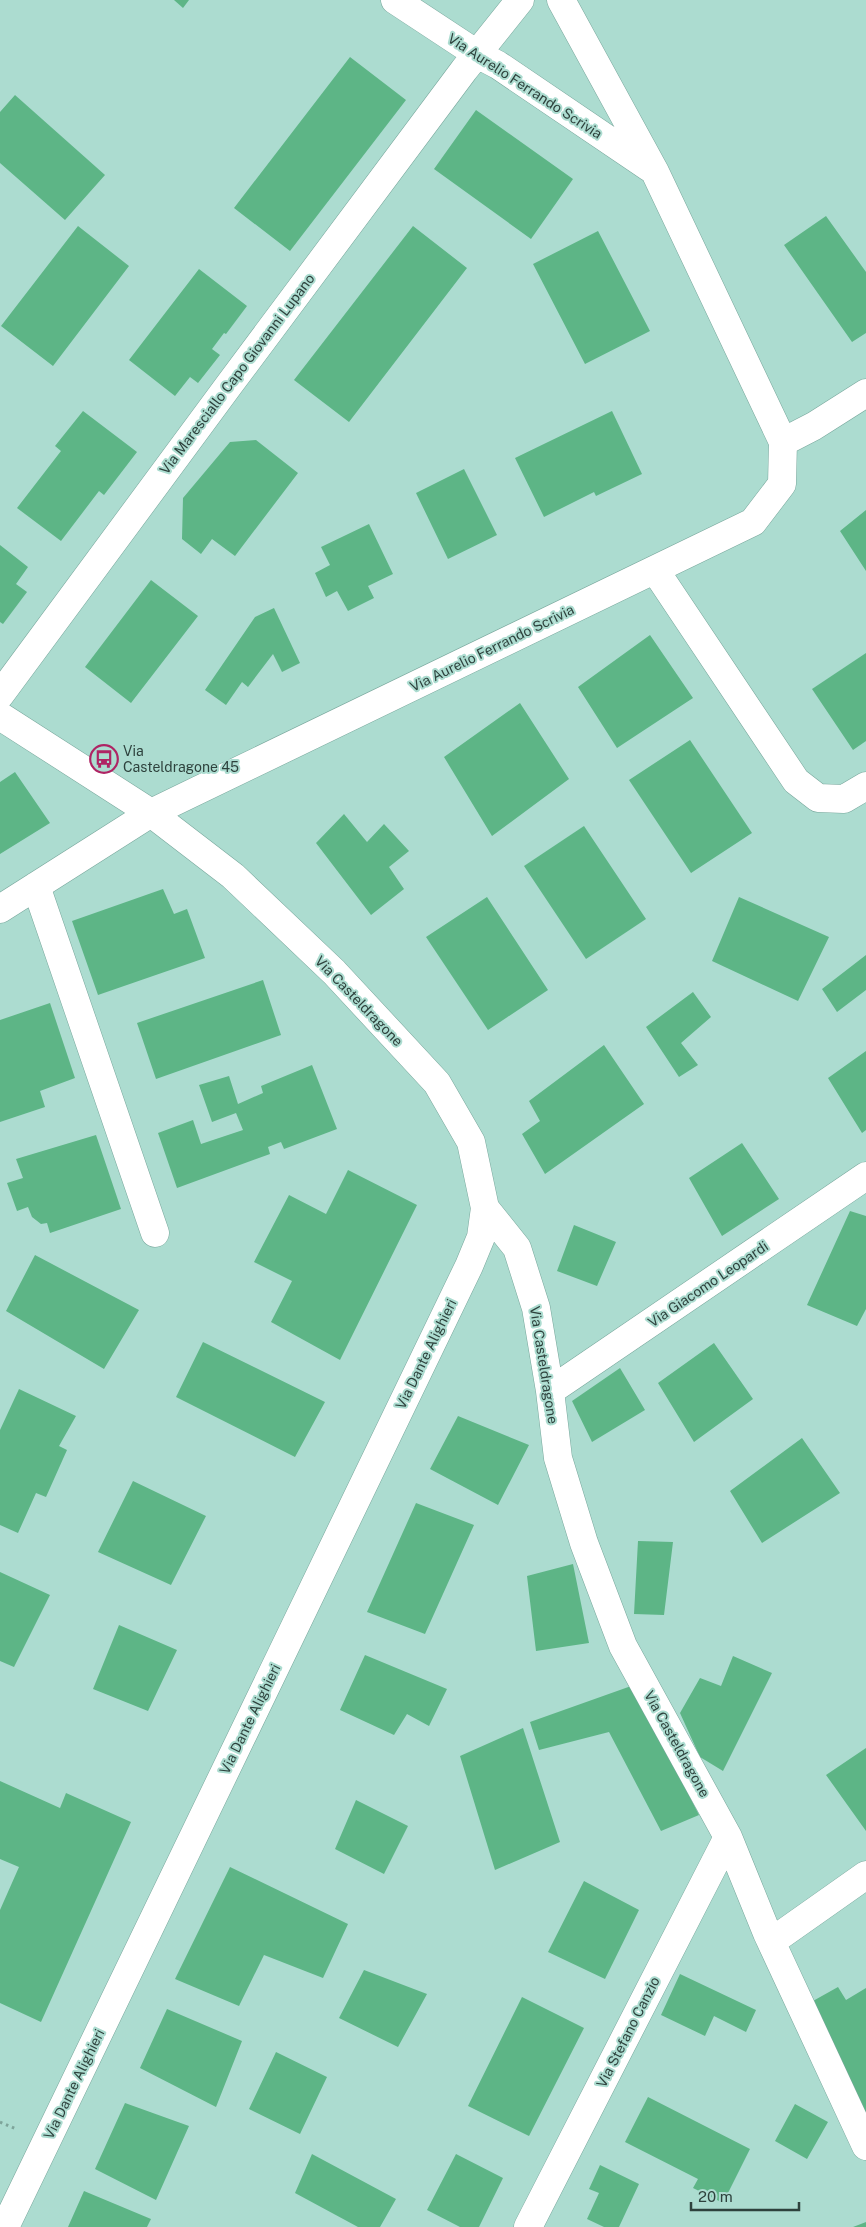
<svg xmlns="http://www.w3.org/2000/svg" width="866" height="2227" viewBox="0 0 866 2227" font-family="'Public Sans',sans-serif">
	<rect width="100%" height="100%" fill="#acdcd0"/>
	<path fill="#5db586" d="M174,0H189L183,8Z
		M350,57L406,100L290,251L234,208Z
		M15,95L105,175L65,220L0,163V112Z
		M476,110L573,179L531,239L434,169Z
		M826,216L866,272V333L852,342L784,245Z
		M78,226L129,266L53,366L1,326Z
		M413,226L467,268L349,422L294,380Z
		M598,231L650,331L585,364L533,264Z
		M199,269L247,306L226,334L224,333L212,349L220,355L198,383L190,377L175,396L129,360Z
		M83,411L137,452L104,495L99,491L61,541L17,508L61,451L55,446Z
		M612,411L642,474L596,496L594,492L544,517L515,458Z
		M256,440L298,473L235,556L212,539L201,554L182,539L183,498L230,442Z
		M464,469L497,535L448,559L416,493Z
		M866,510V571L840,531Z
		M369,524L393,574L368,586L374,598L348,611L337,591L326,597L315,573L330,565L321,547Z
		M0,545L28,567L16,584L27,592L3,624L0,622Z
		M151,580L198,616L131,703L85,667Z
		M274,608L300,663L282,672L273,654L248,687L242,682L226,705L205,690L255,617Z
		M650,635L693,698L617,748L578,687Z
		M866,653V741L853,750L812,689Z
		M520,703L569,779L492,836L444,757Z
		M690,740L752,833L691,873L629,780Z
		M15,772L50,823L0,854V782Z
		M344,814L367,842L384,824L409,851L389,867L404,889L371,915L316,843Z
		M584,826L646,919L586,959L524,866Z
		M163,889L174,914L187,909L205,958L98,995L72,921Z
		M487,897L548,990L488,1030L426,937Z
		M739,897L829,937L798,1001L712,961Z
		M866,955V990L837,1012L822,989Z
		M263,980L281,1035L156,1079L137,1023Z
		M693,992L711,1017L681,1043L698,1065L679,1077L646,1027Z
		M50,1003L75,1078L40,1091L45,1107L0,1122V1020Z
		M604,1045L644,1104L545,1174L522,1134L540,1121L529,1101Z
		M866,1051V1130L862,1133L828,1078Z
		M312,1065L337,1129L284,1149L281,1142L268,1147L270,1154L177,1188L158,1133L193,1120L201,1144L243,1130L236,1113L212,1122L199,1085L229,1076L238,1104L263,1093L261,1086Z
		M96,1135L121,1209L50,1233L47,1223L41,1224L32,1217L28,1207L17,1211L7,1183L23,1178L16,1159Z
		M742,1143L779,1199L722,1236L689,1178Z
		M348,1170L417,1205L340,1360L271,1322L292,1281L254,1262L289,1195L326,1214Z
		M850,1211L866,1216V1309L857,1326L807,1305Z
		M574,1225L616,1242L597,1286L557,1271Z
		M35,1255L139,1310L104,1369L6,1311Z
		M203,1342L325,1402L295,1457L176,1397Z
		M714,1343L753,1399L694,1442L658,1383Z
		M620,1368L645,1410L592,1442L572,1401Z
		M19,1389L76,1416L59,1446L67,1450L46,1497L36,1493L18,1533L0,1525V1430Z
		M458,1416L529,1445L498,1505L430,1469Z
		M802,1438L840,1493L762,1543L730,1491Z
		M133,1481L206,1516L171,1585L98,1552Z
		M416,1503L474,1525L425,1634L367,1612Z
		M638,1541L673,1542L664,1615L634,1614Z
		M573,1564L589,1643L536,1651L527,1576Z
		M0,1572L50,1595L14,1667L0,1661Z
		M119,1625L177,1650L148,1711L93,1689Z
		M365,1655L447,1689L429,1726L407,1714L394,1735L340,1710Z
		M733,1656L772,1673L723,1771L700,1757L680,1713L700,1678L721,1686Z
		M634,1685L699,1815L661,1831L609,1732L539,1750L530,1722Z
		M523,1728L560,1842L495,1870L460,1756Z
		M866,1748V1831L826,1775Z
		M0,1781L60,1808L66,1793L131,1822L41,2022L0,2003V1910L19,1867L0,1859Z
		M356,1800L408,1826L384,1874L335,1849Z
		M230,1867L348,1924L323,1978L264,1955L239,2006L175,1979Z
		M584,1881L639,1910L605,1979L548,1952Z
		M364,1970L427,1994L398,2047L339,2018Z
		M680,1974L756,2010L746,2032L714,2016L705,2036L661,2015Z
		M838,1987L846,2000L866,1988V2130L804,2006Z
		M522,1997L584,2028L529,2136L468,2106Z
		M167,2009L242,2041L216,2107L140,2068Z
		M276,2052L327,2077L300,2134L249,2109Z
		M648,2097L750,2149L723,2203L693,2188L698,2179L625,2142Z
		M125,2103L189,2126L156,2200L95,2169Z
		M795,2104L828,2122L807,2159L775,2141Z
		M312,2154L396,2199L380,2227H358L295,2193Z
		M456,2154L503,2178L479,2227H460L427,2210Z
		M600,2165L639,2184L619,2227H604L587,2219L599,2193L589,2189Z
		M84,2191L151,2219L147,2227H68Z
		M866,2222V2227H853Z"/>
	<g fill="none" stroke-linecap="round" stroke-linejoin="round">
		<defs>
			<path id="street" d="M395,0L477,54L498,65L650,168
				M783,442L814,426L866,393
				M655,570L796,781L818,798L844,799L866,786
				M0,695L229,385L464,70L520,0
				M0,716L151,813L233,876L334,972L437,1083L471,1142L485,1208L517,1248L536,1308L550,1391L558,1458L584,1543L623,1646L728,1837L767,1933L866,2146
				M36,886L155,1233
				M0,909L151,813L753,522L782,484L783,442L655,172L561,0
				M550,1391L866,1176
				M771,1942L866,1875
				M5,2227L469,1266L481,1237L485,1208
				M528,2227L728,1837"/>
		</defs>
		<use href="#street" stroke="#78a79c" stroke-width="29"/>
		<path stroke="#7ea49a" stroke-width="3" stroke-dasharray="2.5 4" stroke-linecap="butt" d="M0,2122L16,2129"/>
		<use href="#street" stroke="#fff" stroke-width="28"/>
	</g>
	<defs>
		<symbol id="bus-ring" viewBox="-11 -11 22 22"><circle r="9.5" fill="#acdcd0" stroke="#af2464" stroke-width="1.5"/><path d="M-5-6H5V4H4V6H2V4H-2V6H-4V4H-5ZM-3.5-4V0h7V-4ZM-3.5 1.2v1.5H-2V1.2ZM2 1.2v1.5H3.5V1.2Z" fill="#af2464"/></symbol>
	</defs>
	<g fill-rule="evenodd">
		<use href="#bus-ring" x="88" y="743" width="32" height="32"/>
	</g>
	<g text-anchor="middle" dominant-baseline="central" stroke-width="4" stroke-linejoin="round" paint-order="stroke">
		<g font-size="14" fill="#2e423d" stroke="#acdcd0">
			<text transform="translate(525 86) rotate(33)">Via Aurelio Ferrando Scrivia</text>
			<text transform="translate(237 374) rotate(-53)">Via Maresciallo Capo Giovanni Lupano</text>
			<text transform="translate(492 648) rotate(-26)">Via Aurelio Ferrando Scrivia</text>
			<text transform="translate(359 1001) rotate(46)">Via Casteldragone</text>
			<text transform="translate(708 1284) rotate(-34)">Via Giacomo Leopardi</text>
			<text transform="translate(426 1354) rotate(-64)">Via Dante Alighieri</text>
			<text transform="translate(544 1365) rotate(81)">Via Casteldragone</text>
			<text transform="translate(250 1719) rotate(-64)">Via Dante Alighieri</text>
			<text transform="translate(677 1744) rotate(61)">Via Casteldragone</text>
			<text transform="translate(628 2032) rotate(-63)">Via Stefano Canzio</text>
			<text transform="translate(74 2084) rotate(-64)">Via Dante Alighieri</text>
		</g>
		<g font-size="14" fill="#2e423d" stroke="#acdcd0" text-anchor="start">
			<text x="123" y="751">Via<tspan x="123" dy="16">Casteldragone 45</tspan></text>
		</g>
	</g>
	<path d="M691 2202v8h108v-8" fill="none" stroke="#2e423d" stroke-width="2.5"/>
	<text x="698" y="2202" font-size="15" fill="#2e423d" stroke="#acdcd0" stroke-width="4" paint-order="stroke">20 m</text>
</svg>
